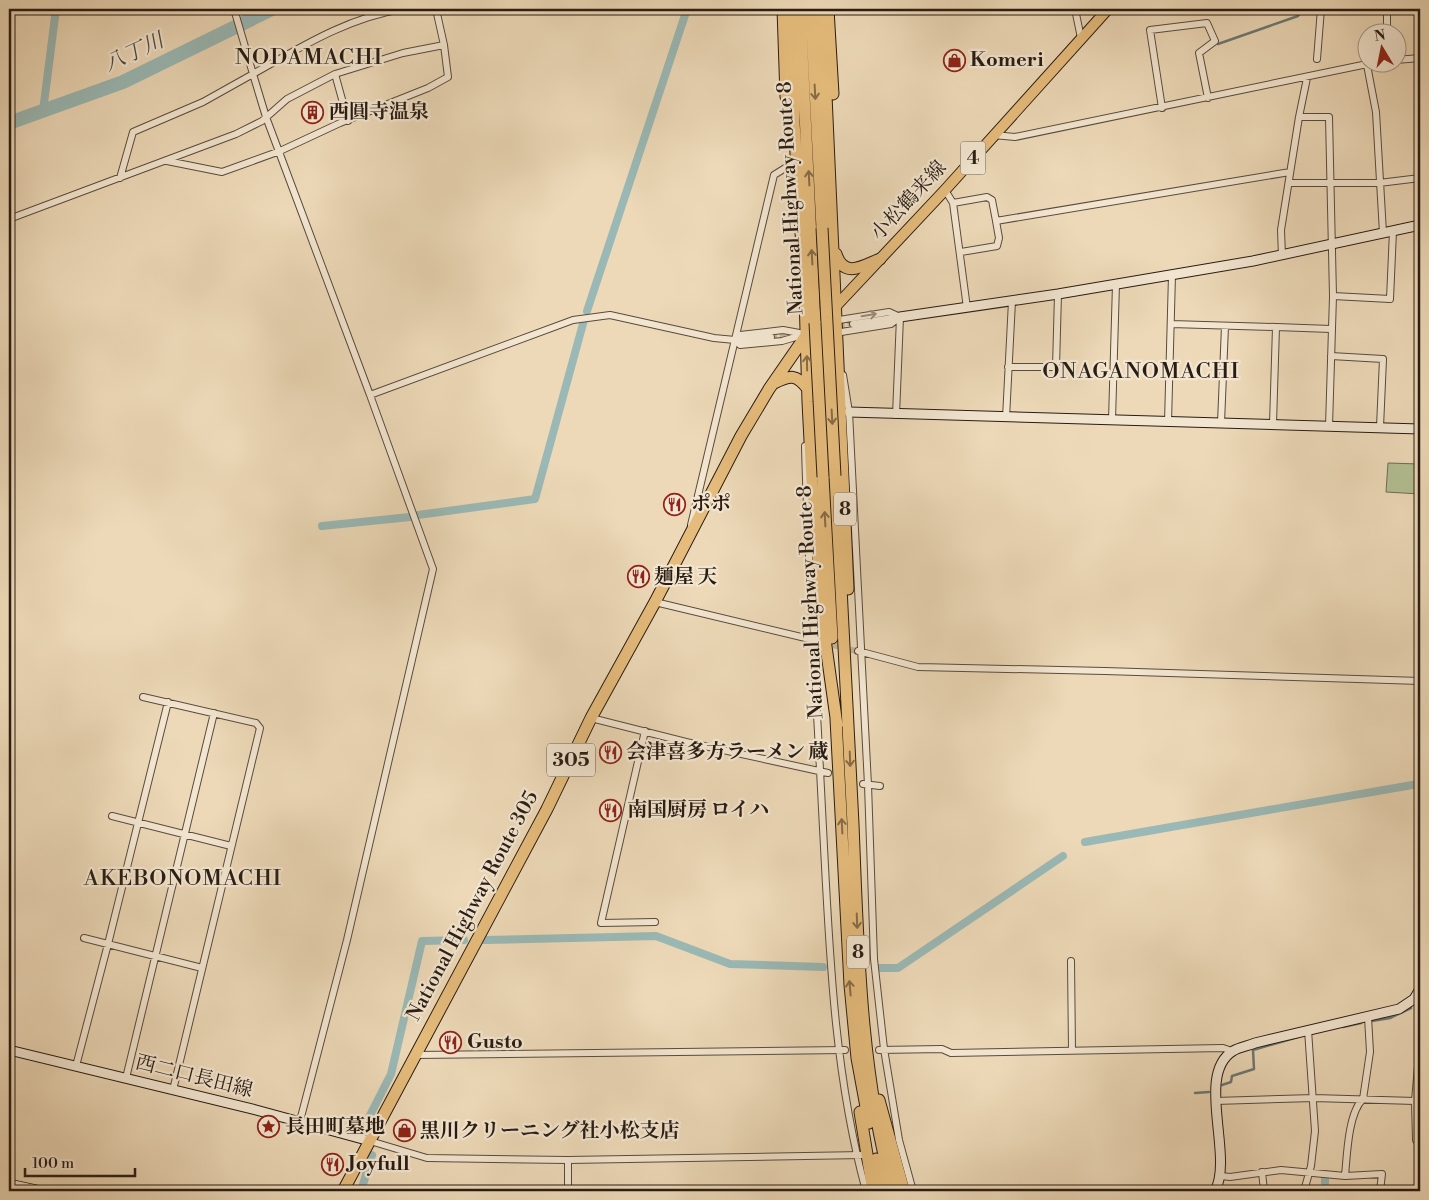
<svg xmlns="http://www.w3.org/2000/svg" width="1429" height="1200" viewBox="0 0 1429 1200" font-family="'Libre Bodoni','Noto Serif JP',serif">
	<rect width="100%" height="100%" fill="#edd9b8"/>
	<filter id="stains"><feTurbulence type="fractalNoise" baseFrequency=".004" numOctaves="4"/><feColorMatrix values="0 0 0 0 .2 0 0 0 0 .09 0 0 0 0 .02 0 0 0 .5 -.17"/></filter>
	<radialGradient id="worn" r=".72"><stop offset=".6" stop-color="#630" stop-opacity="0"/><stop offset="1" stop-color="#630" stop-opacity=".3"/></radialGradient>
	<path fill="#b3c093" stroke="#6e6e54" d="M1388,463L1420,464V494L1386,492Z"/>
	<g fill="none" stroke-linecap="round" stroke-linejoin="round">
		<path stroke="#6c7a75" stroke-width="2.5" d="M1218,44L1298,16L1304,9
			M1372,1021L1390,1018L1411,1008
			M1343,1027L1361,1023
			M1222,1085L1231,1082L1232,1076L1254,1069L1253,1050L1298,1037
			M1195,1093L1209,1092"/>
		<path stroke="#9ab9b6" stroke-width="8" d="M43,111L56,9
			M587,311L687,9
			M418,515L535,499L584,320
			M322,526L410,517
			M1085,842L1418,784
			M484,940L656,936L730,964L823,967
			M880,968H898L1063,856
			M362,1131L391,1074L422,941L464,940
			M361,1191L372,1155
			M1325,1191V1179"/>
		<path stroke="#9ab9b6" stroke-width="14" d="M9,123L123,82L272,9"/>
		<path stroke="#c6b397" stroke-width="6" stroke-dasharray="6 3" stroke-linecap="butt" d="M812,330L853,324
			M771,337L795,333
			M824,643L856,651"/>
		<defs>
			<path id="street" d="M402,9C347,18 301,47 253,74L266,117L370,395L573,320L610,315L714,338L735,340L771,337
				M1075,9L1081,38
				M1387,32V9
				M1317,59L1321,9
				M1396,60L1420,58
				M1367,65L1376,112L1383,233
				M335,74L348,121
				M1162,108L1150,30L1207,23L1215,41L1199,53L1208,98
				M1299,117H1329L1333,296L1329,426
				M993,135L1015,137L1377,62
				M167,161L222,172L280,151L340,123L428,88L448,77L444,45
				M120,178L133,132L203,102L253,74L234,9
				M1289,183H1379L1420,178
				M945,190L953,203L967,308
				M953,203L987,197L992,200L996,221
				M9,219L236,134L262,121L287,99L335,74L403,53L444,45L436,9
				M961,252L997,246L999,238L996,221L1290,172
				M1282,256L1281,230L1299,117L1307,78
				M1333,296L1390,299L1393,231
				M833,321L889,312L900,317
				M853,324L899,317
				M1171,324L1276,327L1273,424
				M1276,327L1331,329
				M835,333L891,324L900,317
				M735,340L740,345L782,341L806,334
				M735,340L740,335L783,330L805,334
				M1331,356L1383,359L1380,427
				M1008,367H1056L1058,294
				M843,375L849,412L868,785L874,959L884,1049L899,1140L913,1191
				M896,415L900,317
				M1006,418L1012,301
				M1112,420L1116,284
				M1168,422L1172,275
				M1221,423L1225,326
				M805,446C808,567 816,688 822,809C829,937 832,1067 866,1191
				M691,525L774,175L790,165
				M655,602L818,641
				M858,651L918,667L1105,671L1420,681
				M143,697L256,723L260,728L173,1090
				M591,718L686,742L828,773
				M645,731L601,923L655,922
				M863,784L880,786
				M112,816L231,846
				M84,938L202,968
				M1071,961L1072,1050
				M1368,1017L1370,1052L1363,1099C1348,1113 1347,1156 1345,1176L1382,1174L1380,1191
				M1420,1043L1415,1101L1416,1140H1420
				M879,1050L942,1049L951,1053L1223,1048L1232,1051
				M415,1055L845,1050
				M76,1066L108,944L168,702
				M126,1078L214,713
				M1215,1101L1314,1098L1415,1101
				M300,1121L347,940L433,569L370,395
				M370,1141L427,1158L568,1160L863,1155
				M568,1160V1191
				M1262,1172L1264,1191
				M1221,1176L1230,1177L1281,1170L1345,1176
				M1304,1191L1311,1166L1315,1131L1308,1030"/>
			<path id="secondary" d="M900,317L1058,294L1253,261L1420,225
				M849,412L1420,429
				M9,1050L256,1110L370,1141
				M9,1184L41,1191
				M1215,1191C1234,1156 1195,1074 1233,1051C1239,1047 1248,1046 1255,1043L1399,1009L1414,999L1420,989"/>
			<path id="primary" d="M836,306L945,190L1108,9"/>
			<path id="highway" d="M783,9L786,97
				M792,9L794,122L805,295L808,402L812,480L823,625L837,725
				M800,9L815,323
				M819,9L826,95L848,589
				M828,9L833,94
				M811,10L822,228
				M836,254C844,279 863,266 880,259
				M774,383C791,375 796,374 808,389
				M835,476C841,592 848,708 853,824C858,947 860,1072 893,1191
				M823,477L832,638
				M836,719L850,985L857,1058L869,1123
				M879,1100L904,1191
				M860,1112L873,1191
				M876,1159L884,1191
				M343,1191L547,809L591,718L655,602L741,436L769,389L807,334L836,306"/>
		</defs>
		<use href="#street" stroke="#594b3d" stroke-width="8"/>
		<use href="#secondary" stroke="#281c14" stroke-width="11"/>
		<use href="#primary" stroke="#281c14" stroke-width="12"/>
		<use href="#highway" stroke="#281c14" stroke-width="13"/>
		<use href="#street" stroke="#f3e6d1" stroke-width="6"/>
		<use href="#secondary" stroke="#f3e6d1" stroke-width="9"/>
		<use href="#primary" stroke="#e6bc7c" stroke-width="10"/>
		<use href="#highway" stroke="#e6bc7c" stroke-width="11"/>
		<defs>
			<path id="highway-bridge" d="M822,228L835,476
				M815,323L823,477"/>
		</defs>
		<use href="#highway-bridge" stroke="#281c14" stroke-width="13" stroke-linecap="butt"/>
		<use href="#highway-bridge" stroke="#e6bc7c" stroke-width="11"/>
	</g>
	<defs><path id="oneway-shaft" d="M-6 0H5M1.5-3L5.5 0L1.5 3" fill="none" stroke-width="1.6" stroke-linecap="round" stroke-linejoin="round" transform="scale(1.25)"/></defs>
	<g stroke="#876c48">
		<use href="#oneway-shaft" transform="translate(815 92) rotate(87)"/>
		<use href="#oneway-shaft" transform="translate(809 178) rotate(-93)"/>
		<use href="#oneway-shaft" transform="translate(812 257) rotate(-93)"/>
		<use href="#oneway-shaft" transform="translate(807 363) rotate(-91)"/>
		<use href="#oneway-shaft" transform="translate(832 417) rotate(87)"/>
		<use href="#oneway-shaft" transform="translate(825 519) rotate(-93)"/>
		<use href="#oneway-shaft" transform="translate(850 759) rotate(88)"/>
		<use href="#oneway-shaft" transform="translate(842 826) rotate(-93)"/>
		<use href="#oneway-shaft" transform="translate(857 921) rotate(88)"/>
		<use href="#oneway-shaft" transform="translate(850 988) rotate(-95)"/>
	</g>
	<use stroke="#988b7c" href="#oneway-shaft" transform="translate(869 315) rotate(-9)"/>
	<defs>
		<symbol id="shop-ring" viewBox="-11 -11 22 22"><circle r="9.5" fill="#f3e6d1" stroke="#8f2418" stroke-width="1.5"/><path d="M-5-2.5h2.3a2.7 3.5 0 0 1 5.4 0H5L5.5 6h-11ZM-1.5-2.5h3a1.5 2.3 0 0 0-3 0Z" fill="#8f2418"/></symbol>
		<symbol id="building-ring" viewBox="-11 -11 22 22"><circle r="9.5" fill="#f3e6d1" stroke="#8f2418" stroke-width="1.5"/><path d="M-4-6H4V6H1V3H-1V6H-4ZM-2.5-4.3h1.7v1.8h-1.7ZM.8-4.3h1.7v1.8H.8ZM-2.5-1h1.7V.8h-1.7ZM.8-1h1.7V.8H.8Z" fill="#8f2418"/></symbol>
		<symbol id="restaurant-ring" viewBox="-11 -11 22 22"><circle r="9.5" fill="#f3e6d1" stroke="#8f2418" stroke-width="1.5"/><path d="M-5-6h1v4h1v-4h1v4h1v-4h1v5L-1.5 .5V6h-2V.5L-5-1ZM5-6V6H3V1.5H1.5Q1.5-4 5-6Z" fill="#8f2418"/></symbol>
		<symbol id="sight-ring" viewBox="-11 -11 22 22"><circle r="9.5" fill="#f3e6d1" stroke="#8f2418" stroke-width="1.5"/><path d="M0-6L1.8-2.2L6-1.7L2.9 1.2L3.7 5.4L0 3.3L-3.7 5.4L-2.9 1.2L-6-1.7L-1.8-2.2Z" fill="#8f2418"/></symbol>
	</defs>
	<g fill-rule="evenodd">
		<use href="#shop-ring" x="942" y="48" width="25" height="25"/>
		<use href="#building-ring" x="300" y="100" width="25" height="25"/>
		<use href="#restaurant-ring" x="662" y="492" width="25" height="25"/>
		<use href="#restaurant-ring" x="626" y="564" width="25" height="25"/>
		<use href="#restaurant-ring" x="598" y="740" width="25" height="25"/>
		<use href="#restaurant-ring" x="598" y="798" width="25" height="25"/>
		<use href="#restaurant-ring" x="438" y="1030" width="25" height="25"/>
		<use href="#sight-ring" x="256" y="1114" width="25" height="25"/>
		<use href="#shop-ring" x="392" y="1118" width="25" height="25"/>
		<use href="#restaurant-ring" x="320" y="1152" width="25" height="25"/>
	</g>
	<g text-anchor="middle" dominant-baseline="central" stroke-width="4.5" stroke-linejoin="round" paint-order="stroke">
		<g fill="#f3e6d1" stroke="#65594d" stroke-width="1">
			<rect x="960.5" y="141.5" width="25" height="33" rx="4"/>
			<rect x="834" y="492.5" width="22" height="33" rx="4"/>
			<rect x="547" y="743.5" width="48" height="33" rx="4"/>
			<rect x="847" y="935.5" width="22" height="33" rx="4"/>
		</g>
		<g font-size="19" font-weight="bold" fill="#281c14">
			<text x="973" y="158">4</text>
			<text x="845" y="509">8</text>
			<text x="571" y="760">305</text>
			<text x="858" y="952">8</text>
		</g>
		<g font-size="20" font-weight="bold" fill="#281c14" stroke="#f3e6d1" text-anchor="start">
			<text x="970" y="60">Komeri</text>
			<text x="329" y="112">西圓寺温泉</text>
			<text x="691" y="504">ポポ</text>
			<text x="654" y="577">麺屋 天</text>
			<text x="626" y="752">会津喜多方ラーメン 蔵</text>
			<text x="627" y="810">南国厨房 ロイハ</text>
			<text x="467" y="1042">Gusto</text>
			<text x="285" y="1127">長田町墓地</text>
			<text x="420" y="1131">黒川クリーニング社小松支店</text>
			<text x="348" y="1164">Joyfull</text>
		</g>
		<g font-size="20" fill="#281c14" stroke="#f3e6d1">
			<text transform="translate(791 198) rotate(-93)">National Highway Route 8</text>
			<text transform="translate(909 201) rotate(-47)">小松鶴来線</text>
			<text transform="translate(811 602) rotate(-93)">National Highway Route 8</text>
			<text transform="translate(473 906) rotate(-62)">National Highway Route 305</text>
			<text transform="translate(194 1077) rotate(14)">西二口長田線</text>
		</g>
		<g font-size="21" font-style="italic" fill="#4a4b45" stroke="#f3e6d1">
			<text transform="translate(134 53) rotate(-25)">八丁川</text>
		</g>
		<g font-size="22" letter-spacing="1" fill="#281c14" stroke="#f3e6d1">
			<text x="309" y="57">NODAMACHI</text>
			<text x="1141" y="371">ONAGANOMACHI</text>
			<text x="183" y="878">AKEBONOMACHI</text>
		</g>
	</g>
	<rect width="1429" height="1200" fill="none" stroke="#edd9b8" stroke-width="30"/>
	<rect x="10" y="10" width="1409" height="1180" fill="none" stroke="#281c14" stroke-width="2.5"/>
	<rect x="15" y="15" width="1399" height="1170" fill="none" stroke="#281c14"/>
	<g transform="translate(1382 48) rotate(350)"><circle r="24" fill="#f3e6d1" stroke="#a29585"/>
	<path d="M0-4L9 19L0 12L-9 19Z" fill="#8f2418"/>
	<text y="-8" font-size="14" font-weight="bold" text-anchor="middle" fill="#281c14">N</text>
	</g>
	<path d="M25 1168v8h110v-8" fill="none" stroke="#281c14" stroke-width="2.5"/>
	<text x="32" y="1168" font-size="15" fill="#281c14" stroke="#f3e6d1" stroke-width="4" paint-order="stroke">100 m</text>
	<rect width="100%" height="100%" filter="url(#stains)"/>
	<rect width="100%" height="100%" fill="url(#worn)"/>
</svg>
